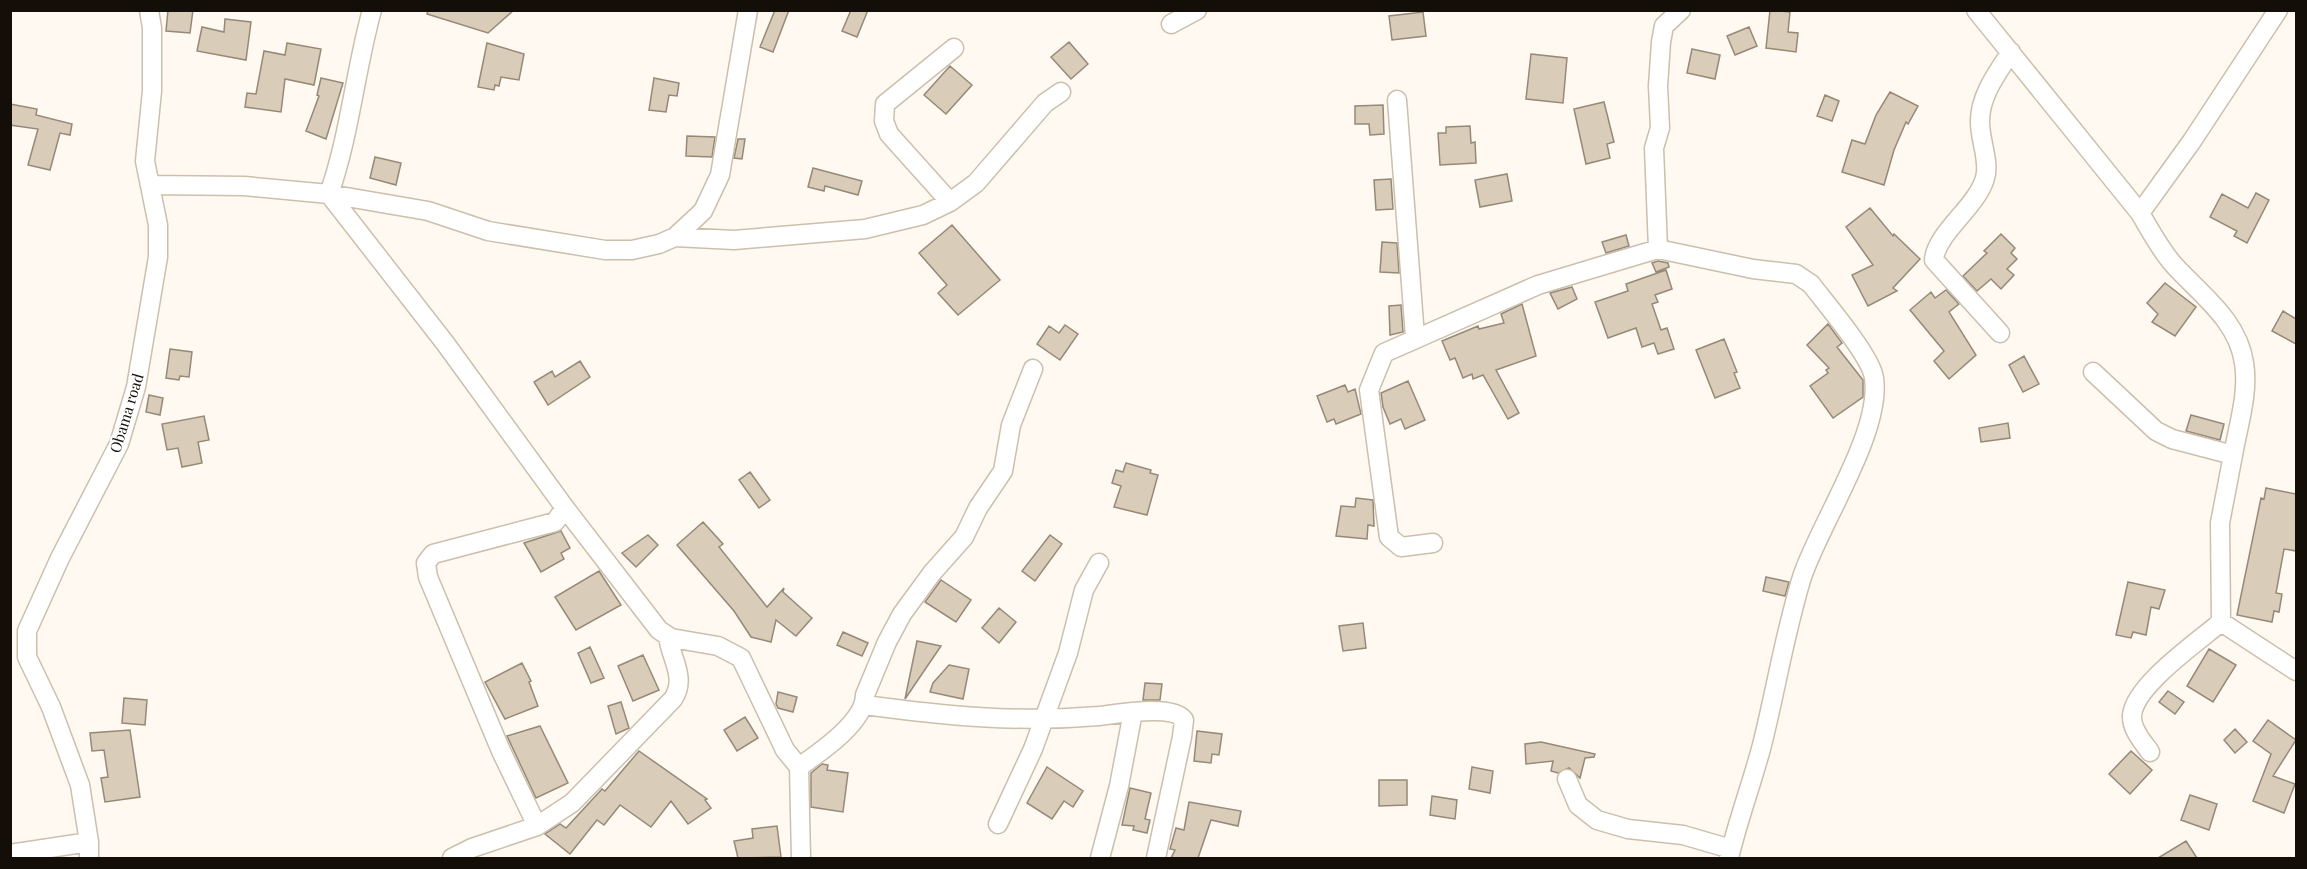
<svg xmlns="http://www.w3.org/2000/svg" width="2307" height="869" viewBox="0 0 2307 869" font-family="'Playfair Display',serif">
	<rect width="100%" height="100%" fill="#fff9f1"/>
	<path fill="#d9ccb8" stroke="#968977" stroke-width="1.5" d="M168,10H193L190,33L166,31Z
		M428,10H514L488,33L427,14Z
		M775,10H789L773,52L760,47Z
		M851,10H868L857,37L842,31Z
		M1770,10L1790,12L1788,32L1798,33L1796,52L1766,48Z
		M1423,12L1426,36L1392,40L1389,16Z
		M225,19L251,22L246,60L197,51L202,27L224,32Z
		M1749,27L1757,46L1735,55L1727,36Z
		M1069,42L1088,64L1071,79L1051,57Z
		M287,43L321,49L314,85L285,79L281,112L245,107L247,93L256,94L264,51L285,55Z
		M487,43L524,54L519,80L501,77L499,86L495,85L494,90L478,87Z
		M1692,49L1720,55L1715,79L1687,73Z
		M1531,54L1567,58L1563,103L1526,99Z
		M950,66L972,85L946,114L924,95Z
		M321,78L343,83L326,139L306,131L319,96L317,95Z
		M654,78L679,83L677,96L669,95L666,112L649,110Z
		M1890,92L1918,106L1908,124L1906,122L1894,150L1884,185L1842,172L1852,140L1865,144L1876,115Z
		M1825,95L1839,101L1832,121L1817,116Z
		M1604,102L1614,142L1607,144L1610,158L1586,164L1574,109Z
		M10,104L37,109L36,115L72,124L70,135L60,133L50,170L28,165L38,129L10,125Z
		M1383,105L1384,134L1370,135L1369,124H1355V106Z
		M1470,126L1471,143L1475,142L1476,163L1440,165L1438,133H1446V127Z
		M687,136L715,137L712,157L686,156Z
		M738,139H745L742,159L734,158Z
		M375,157L401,163L396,185L370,178Z
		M813,168L862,181L858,195L825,186L824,191L808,187Z
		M1507,174L1512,201L1480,207L1475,180Z
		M1391,179L1393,209L1376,210L1374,180Z
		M2256,193L2269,200L2247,243L2234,236L2237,231L2210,217L2222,194L2248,208Z
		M1870,208L1893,236L1894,234L1920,259L1893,288L1897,291L1868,306L1852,275L1873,265L1846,227Z
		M952,225L1000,280L958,315L938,293L947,285L919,253Z
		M2001,234L2015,248L2011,253L2017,259L2007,269L2014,275L2001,289L1991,279L1977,291L1963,276L1987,253L1984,251Z
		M1626,235L1629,246L1606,253L1602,242Z
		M1382,242L1397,243L1399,273L1380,272Z
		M1658,261L1668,263L1669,267L1656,272L1652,263Z
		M1666,270L1672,289L1655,295L1658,302L1652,304L1661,330L1667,328L1674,349L1658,354L1654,343L1642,347L1636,328L1608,338L1595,302L1628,291L1626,284Z
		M2165,283L2196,307L2175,336L2152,322L2158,314L2147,303Z
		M1572,287L1577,299L1558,309L1550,293Z
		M1946,290L1959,304L1949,312L1976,355L1949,379L1934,361L1944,351L1910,310L1931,292L1935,298Z
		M1522,304L1536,356L1496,370L1519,413L1508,419L1483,375L1473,379L1472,374L1463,378L1455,358L1450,360L1442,341L1478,326L1479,329L1504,323L1501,314Z
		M1401,305L1403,332L1390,335L1389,306Z
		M2283,311L2296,319V344L2272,331Z
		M1828,324L1842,343L1837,347L1863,380V397L1833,418L1810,386L1828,373L1826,370L1829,368L1807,345Z
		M1065,325L1078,334L1060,360L1037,344L1049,326L1059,333Z
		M1724,339L1737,372L1734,373L1740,388L1715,398L1696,350Z
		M170,349L192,352L189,377L180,376L179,380L166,378Z
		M2024,356L2039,384L2023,392L2009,365Z
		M580,361L590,377L548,405L534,382L552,371L555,377Z
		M1408,381L1425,420L1405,429L1401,419L1390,424L1383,407L1381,393Z
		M1345,385L1348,392L1355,389L1361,414L1336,424L1334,419L1327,422L1317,396Z
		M149,395L163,398L160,415L146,412Z
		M2191,415L2224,424L2220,440L2186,431Z
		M204,416L209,440L198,442L202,463L182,467L178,448L167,450L162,424Z
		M2008,423L2010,438L1981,442L1979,428Z
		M1126,463L1151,470L1150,473L1158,475L1147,515L1114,507L1121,486L1112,483L1116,470L1123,472Z
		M750,472L770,500L759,508L739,480Z
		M2266,488L2296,494V551L2284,549L2276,593L2282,594L2279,612L2274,611L2272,622L2237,615L2261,498L2264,499Z
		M1356,498L1373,500L1374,526L1368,525L1367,539L1336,536L1341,506L1355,507Z
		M703,522L723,544L719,547L767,607L784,588L783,592L812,618L796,636L776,620L771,642L751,637L734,611L677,545Z
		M561,531L570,548L561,553L564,559L541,572L524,543Z
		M648,535L658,545L636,567L622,553Z
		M1050,535L1062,544L1035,581L1022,571Z
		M599,571L621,605L576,630L555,597Z
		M1766,577L1789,582L1785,596L1763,591Z
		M941,580L971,600L956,622L925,602Z
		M2128,582L2165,590L2159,609L2151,607L2146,635L2133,632L2131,638L2116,635Z
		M999,608L1016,622L999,643L982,628Z
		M1363,623L1366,648L1343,651L1339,626Z
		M843,632L868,643L862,656L837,645Z
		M917,641L941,646L905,699Z
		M590,647L604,678L591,683L578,653Z
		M2209,649L2236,665L2213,702L2187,686Z
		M643,655L659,690L633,701L618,666Z
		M522,663L531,681L529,682L538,706L505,719L485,682Z
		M949,665L969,669L963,699L930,692L933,683Z
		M1145,683L1162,684L1160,700H1143Z
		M2168,691L2184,702L2175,714L2159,702Z
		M778,692L797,697L793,712L778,708L776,704Z
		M124,698L147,700L145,725L122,723Z
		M621,702L629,728L616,734L608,706Z
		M745,717L758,738L737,751L724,730Z
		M2268,720L2296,740L2273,776L2295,784L2284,813L2253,801L2271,754L2253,741Z
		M540,726L568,783L536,798L507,736Z
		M2235,729L2247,742L2235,753L2224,740Z
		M130,730L140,797L105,802L101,778L108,777L104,750L92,751L90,733Z
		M1197,731L1222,734L1219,755L1212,754L1211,763L1194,761Z
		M1541,742L1595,754L1594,757L1585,758L1580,778L1569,768L1558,773L1551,771L1553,761L1526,764L1525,744Z
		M639,751L707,799L705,800L711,808L688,824L671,801L651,827L620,805L604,825L597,820L570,854L545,834L560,824L566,828L602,789L605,791Z
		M2131,751L2152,770L2130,794L2109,774Z
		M822,764L828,765L827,770L848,773L843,812L811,807V773Z
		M1047,767L1083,791L1073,807L1064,801L1052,819L1027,803Z
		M1472,767L1493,771L1490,793L1469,789Z
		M1379,780H1407V805L1379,806Z
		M1130,788L1151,793L1145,819L1150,820L1147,833L1133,830L1134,826L1122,825Z
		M2190,795L2217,804L2209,830L2181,820Z
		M1432,796L1457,800L1455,819L1430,815Z
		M1189,802L1241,811L1238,826L1211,820L1198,858H1171L1175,850L1170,849L1176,828L1184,830Z
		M777,826L781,857L738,858L734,841L753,838L752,829Z
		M2186,841L2197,858H2158Z"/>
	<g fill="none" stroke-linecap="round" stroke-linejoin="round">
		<defs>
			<path id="street" d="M372,10C355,71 350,134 329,194L445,343L565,508L659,630L671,638L718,646L741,658L785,750L799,767L801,858
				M1976,10L2140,213
				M1171,24L1197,10
				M1397,100L1415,337
				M151,185L244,186L329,194L428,211L488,231L605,250H632L659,244L675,237L703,211L720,175L748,10
				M950,202L889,134L884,121L885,104L954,48
				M675,237L734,240L865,229L923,215L950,202L976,183L1045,103L1061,92
				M1658,249L1753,269L1796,274L1811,284C1826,304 1871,356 1874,378C1882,432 1820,523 1802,577C1785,632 1776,689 1762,745C1752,783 1738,820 1729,858
				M2000,333L1934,260C1936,233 1977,207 1985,178C1990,162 1980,140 1980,123C1979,97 1997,73 2011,52
				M2093,372L2156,431L2172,439L2233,455L2220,523L2221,622L2296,671
				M2233,455C2238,426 2249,393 2244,363C2238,320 2200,294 2173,264C2160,249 2150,230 2140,213L2192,141L2278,10
				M1433,543L1401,547L1389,537L1369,390L1384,353L1538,285L1658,249L1654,148L1660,128L1658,86L1661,42L1664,26L1681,10
				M865,705C946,716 1017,723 1099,716C1117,714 1173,704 1184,720L1182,737L1156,858
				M2150,752C2143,742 2131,729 2132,715C2135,685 2199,641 2221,622
				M799,767C819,753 865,722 865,695L887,642L902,614L932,573L964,537L978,508L1003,471L1011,425L1033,369
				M1567,779L1578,805L1597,820L1628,829L1683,835L1731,849
				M998,824L1033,749L1068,653L1084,590L1099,563
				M537,826L501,751L428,577L426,563L433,554L555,522L565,508
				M10,854L89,842
				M89,858V842L80,785L51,707L27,657V631L60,558L119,444L136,387L158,257V225L145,161L152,91V28L149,10
				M452,858L472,848L537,826L572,803L673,699C687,678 671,659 668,637
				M1100,858L1119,786L1133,712"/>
		</defs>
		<use href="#street" stroke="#ccbfac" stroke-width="21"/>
		<use href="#street" stroke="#fff" stroke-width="18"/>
	</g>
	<g text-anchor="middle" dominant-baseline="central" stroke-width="4.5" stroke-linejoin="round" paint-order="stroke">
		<g font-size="15" fill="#130e08" stroke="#fff">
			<text transform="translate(126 413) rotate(-73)">Obama road</text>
		</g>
	</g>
	<rect width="2307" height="869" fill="none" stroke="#130e08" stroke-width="24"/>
</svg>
